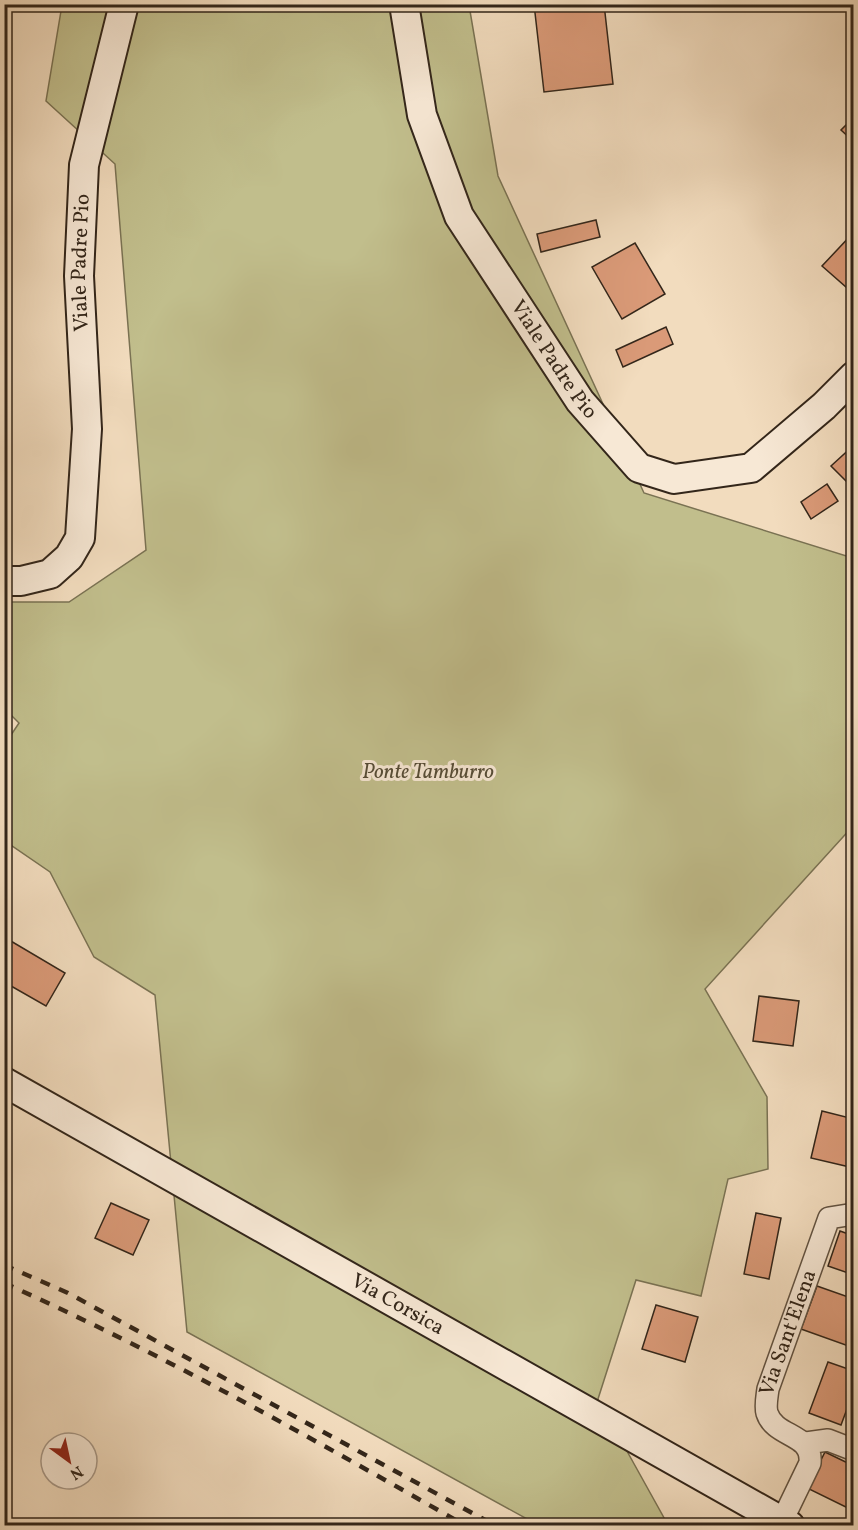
<svg xmlns="http://www.w3.org/2000/svg" width="858" height="1530" viewBox="0 0 858 1530" font-family="Vollkorn,serif">
	<rect width="100%" height="100%" fill="#f2dcbe"/>
	<filter id="stains"><feTurbulence type="fractalNoise" baseFrequency=".00333" numOctaves="4"/><feColorMatrix values="0 0 0 0 .2 0 0 0 0 .09 0 0 0 0 .02 0 0 0 .5 -.17"/></filter>
	<radialGradient id="worn" r=".72"><stop offset=".6" stop-color="#630" stop-opacity="0"/><stop offset="1" stop-color="#630" stop-opacity=".3"/></radialGradient>
	<path fill="#c1be8c" stroke="#7a7253" stroke-width="1.5" d="M62,5H469L498,176L644,493L853,558V826L705,989L767,1097L768,1169L728,1179L701,1296L636,1280L598,1399L668,1525H538L187,1332L155,995L94,957L50,872L5,841V744L19,723L5,709L4,602H69L146,550L115,164L46,101Z"/>
	<path fill="#da9a78" stroke="#33261a" stroke-width="1.5" d="M534,4H604L613,84L544,92Z
		M854,117V142L841,130Z
		M596,220L600,237L541,252L537,234Z
		M854,232V294L822,266Z
		M635,243L665,294L622,319L592,267Z
		M666,327L673,344L623,367L616,350Z
		M854,445V489L831,466Z
		M827,484L838,501L811,519L801,502Z
		M4,937L65,973L46,1006L4,982Z
		M759,996L799,1001L793,1046L753,1041Z
		M822,1111L854,1119V1168L811,1158Z
		M111,1203L149,1220L133,1255L95,1238Z
		M756,1213L781,1218L769,1279L744,1274Z
		M840,1231L854,1236V1275L828,1266Z
		M817,1286L854,1299V1348L801,1329Z
		M656,1305L698,1317L685,1362L642,1349Z
		M828,1362L854,1371V1390L841,1425L809,1413Z
		M825,1452L854,1466V1511L807,1488Z"/>
	<g fill="none" stroke-linecap="round" stroke-linejoin="round">
		<defs>
			<g id="street">
				<path d="M806,1443L828,1440L854,1450"/>
				<path id="s1" d="M782,1521L810,1463C813,1433 775,1438 767,1413C765,1406 767,1397 768,1389L829,1218L854,1214"/>
			</g>
			<g id="secondary">
				<path id="s2" d="M404,4L422,115L459,216L580,401L639,468L674,479L751,468L824,406L854,376"/>
				<path id="s3" d="M4,581H21L50,574L69,557L80,538L87,429L79,276L84,165L124,4"/>
				<path id="s4" d="M4,1082L790,1526"/>
			</g>
		</defs>
		<use href="#street" stroke="#635443" stroke-width="24"/>
		<use href="#secondary" stroke="#33261a" stroke-width="32"/>
		<use href="#street" stroke="#f7e8d5" stroke-width="21"/>
		<use href="#secondary" stroke="#f7e8d5" stroke-width="28"/>
		<path stroke="#33261a" stroke-width="4.5" stroke-dasharray="10 10" stroke-linecap="butt" d="M4,1265L68,1293L496,1526
			M4,1283C163,1354 315,1440 466,1526"/>
	</g>
	<g text-anchor="middle" dominant-baseline="central" stroke-width="6" stroke-linejoin="round" paint-order="stroke">
		<g font-size="21" fill="#33261a" stroke="#f7e8d5">
			<text stroke="none"><textPath href="#s3" startOffset="370">Viale Padre Pio</textPath></text>
			<text stroke="none"><textPath href="#s2" startOffset="392">Viale Padre Pio</textPath></text>
			<text stroke="none"><textPath href="#s4" startOffset="452">Via Corsica</textPath></text>
			<text stroke="none"><textPath href="#s1" startOffset="218">Via Sant'Elena</textPath></text>
		</g>
		<g font-size="21" font-style="italic" fill="#564c36" stroke="#f7e8d5">
			<text x="428" y="772">Ponte Tamburro</text>
		</g>
	</g>
	<rect width="858" height="1530" fill="none" stroke="#f2dcbe" stroke-width="24"/>
	<rect x="6" y="6" width="846" height="1518" fill="none" stroke="#33261a" stroke-width="3"/>
	<rect x="12" y="12" width="834" height="1506" fill="none" stroke="#33261a" stroke-width="1.5"/>
	<g transform="translate(69 1461) rotate(147)"><circle r="28" fill="#f7e8d5" stroke="#a99a8a" stroke-width="1.5"/>
	<path d="M0-4.5L10 22L0 15L-10 22Z" fill="#8f2418"/>
	<text y="-9" font-size="16" font-weight="bold" text-anchor="middle" fill="#33261a">N</text>
	</g>
	<rect width="100%" height="100%" filter="url(#stains)"/>
	<rect width="100%" height="100%" fill="url(#worn)"/>
</svg>
